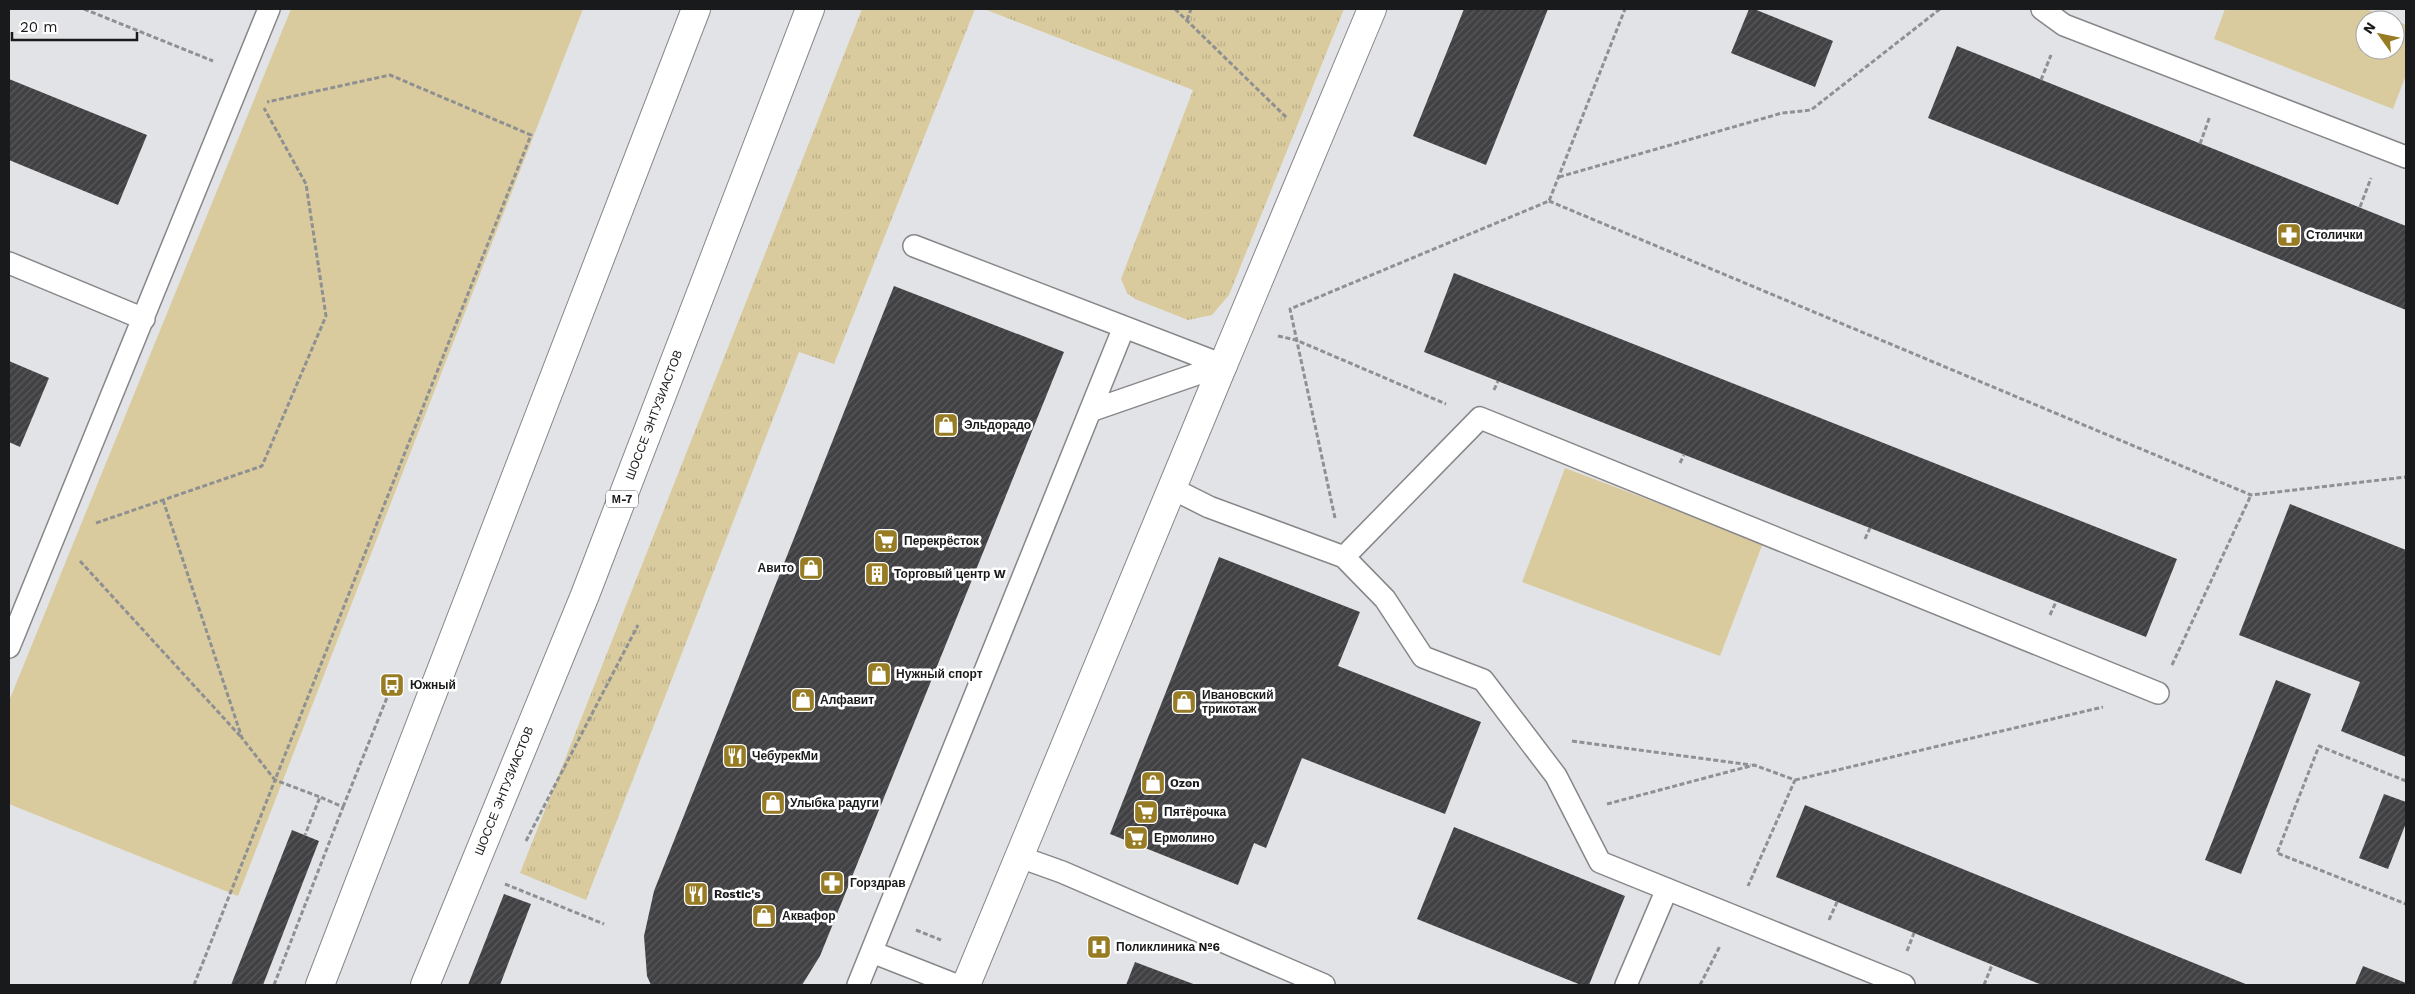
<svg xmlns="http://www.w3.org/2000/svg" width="2415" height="994" viewBox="0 0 2415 994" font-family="'Work Sans',sans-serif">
	<defs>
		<pattern id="grass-tufts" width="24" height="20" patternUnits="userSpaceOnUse" patternTransform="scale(1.25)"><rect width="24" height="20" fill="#dacb9e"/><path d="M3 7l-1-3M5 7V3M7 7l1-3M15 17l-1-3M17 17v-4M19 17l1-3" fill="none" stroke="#baae88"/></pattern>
		<pattern id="building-hatch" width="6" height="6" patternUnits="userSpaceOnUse" patternTransform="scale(1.25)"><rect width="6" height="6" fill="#414144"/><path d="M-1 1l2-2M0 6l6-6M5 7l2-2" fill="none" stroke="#59595c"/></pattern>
	</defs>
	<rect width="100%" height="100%" fill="#e2e3e6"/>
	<path fill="url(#grass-tufts)" d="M862,9H975L834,364L799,352L586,900L520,873Z
		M984,9H1344L1229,295L1212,315L1188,320L1135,299L1127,293L1121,279L1193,90Z"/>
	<path fill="#dacb9e" d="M291,9H583L238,896L9,804V701Z
		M2225,9H2366L2394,20H2365V50H2395V20L2406,25V75L2393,109L2214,39Z
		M1565,468L1763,543L1720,656L1522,582Z"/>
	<path fill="url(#building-hatch)" d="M1464,9H1548L1486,165L1413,136Z
		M1749,9H1754L1833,41L1815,87L1731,53Z
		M1957,46L2406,226V310L1928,118Z
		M9,79L147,135L118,205L9,160Z
		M1454,273L2177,559L2146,637L1424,352Z
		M894,286L1064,352L820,956L802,985H651L647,976L644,936L654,891Z
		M9,361L49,378L20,447L9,442Z
		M2290,504L2406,550V757L2341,731L2360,682L2239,635Z
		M1219,557L1360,612L1338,666L1481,722L1445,814L1302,758L1266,848L1254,843L1238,885L1110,834Z
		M2276,680L2311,694L2241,874L2205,860Z
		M2384,794L2406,802V823L2388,869L2359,858Z
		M1805,805L2248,985H2042L1776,877Z
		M1454,827L1625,896L1589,985H1581L1417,919Z
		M292,830L319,841L263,985H231Z
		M504,894L531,904L500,985H468Z
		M1135,962L1196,985H1126Z
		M2363,966L2406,983V985H2355Z"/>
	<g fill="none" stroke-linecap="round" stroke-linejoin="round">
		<defs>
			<path id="lane" d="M2042,9L2064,25L2406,157
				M914,246L1223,365
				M9,263L144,319
				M1090,411L1223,365
				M1171,488L1209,507L1344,557L1385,599L1423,657L1483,680L1556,776L1600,862L1904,985
				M1344,557L1480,418L2158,693
				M9,647L269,9
				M1020,857L1062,872L1324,985
				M872,952L956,985
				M858,985L1124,327
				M1626,985L1667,889"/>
			<path id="street" d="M966,985L1223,365"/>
			<path id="secondary" d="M1223,365L1372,9"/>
			<path id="highway" d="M320,985L696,9
				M425,985L585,595L810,9"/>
		</defs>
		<use href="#lane" stroke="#87878a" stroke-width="24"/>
		<use href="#street" stroke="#87878a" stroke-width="30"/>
		<use href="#secondary" stroke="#87878a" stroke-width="30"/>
		<use href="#highway" stroke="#87878a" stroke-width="30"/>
		<path stroke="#8f9092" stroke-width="3" stroke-dasharray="5 2.5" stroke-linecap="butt" d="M84,9L213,61
			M1175,9L1287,118
			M1187,20L1191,9
			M2041,80L2051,55
			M2200,144L2210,116
			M1559,177L1782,113L1811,110L1940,9
			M1549,201L2251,495L2406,477
			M2360,207L2371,178
			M1278,336L1296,340L1446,404
			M1494,390L1498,381
			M1680,463L1684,455
			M163,500L242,738L275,780L531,135L390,75L267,102
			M1335,518L1290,309L1549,201L1625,9
			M96,523L262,466L326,316L306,184L264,108
			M1865,539L1870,528
			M80,561L242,738
			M2050,615L2056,602
			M2172,665L2251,495
			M1572,741L1751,765
			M1795,780L2103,707
			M2406,781L2319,746L2277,853L2406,904
			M1607,804L1754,765L1795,780L1748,886
			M343,807L392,685
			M526,841L638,625
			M505,884L604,924
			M1829,920L1837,902
			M916,930L941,940
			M1907,951L1914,933
			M194,985L275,780L320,797L305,835
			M274,985L343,807L320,797
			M1700,985L1720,946
			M1984,985L1992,965"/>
		<use href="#lane" stroke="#fff" stroke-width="21"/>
		<use href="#street" stroke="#fff" stroke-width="28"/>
		<use href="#secondary" stroke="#fff" stroke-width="28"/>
		<use href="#highway" stroke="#fff" stroke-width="28"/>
	</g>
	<defs>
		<symbol id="pharmacy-square" viewBox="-11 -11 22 22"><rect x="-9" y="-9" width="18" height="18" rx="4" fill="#977c24" stroke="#fff"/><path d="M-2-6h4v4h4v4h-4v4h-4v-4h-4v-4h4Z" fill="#fff"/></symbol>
		<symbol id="shop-square" viewBox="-11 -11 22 22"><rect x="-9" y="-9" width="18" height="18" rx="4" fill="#977c24" stroke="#fff"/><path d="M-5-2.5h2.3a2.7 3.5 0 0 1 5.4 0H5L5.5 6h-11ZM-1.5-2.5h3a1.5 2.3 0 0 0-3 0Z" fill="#fff"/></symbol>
		<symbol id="supermarket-square" viewBox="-11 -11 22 22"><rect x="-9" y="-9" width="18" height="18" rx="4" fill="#977c24" stroke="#fff"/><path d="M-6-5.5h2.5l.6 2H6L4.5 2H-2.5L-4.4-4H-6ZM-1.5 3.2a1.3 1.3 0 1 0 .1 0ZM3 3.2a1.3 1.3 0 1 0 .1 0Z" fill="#fff"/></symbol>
		<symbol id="building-square" viewBox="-11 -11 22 22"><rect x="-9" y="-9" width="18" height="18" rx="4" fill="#977c24" stroke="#fff"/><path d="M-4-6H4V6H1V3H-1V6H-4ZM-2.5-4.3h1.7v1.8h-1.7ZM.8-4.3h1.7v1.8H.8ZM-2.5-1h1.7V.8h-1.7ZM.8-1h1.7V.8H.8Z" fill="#fff"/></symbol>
		<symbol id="bus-square" viewBox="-11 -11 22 22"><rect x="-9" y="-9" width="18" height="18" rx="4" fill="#977c24" stroke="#fff"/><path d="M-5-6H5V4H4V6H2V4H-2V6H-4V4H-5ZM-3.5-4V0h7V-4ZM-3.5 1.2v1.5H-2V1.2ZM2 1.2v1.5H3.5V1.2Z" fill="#fff"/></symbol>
		<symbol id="restaurant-square" viewBox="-11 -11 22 22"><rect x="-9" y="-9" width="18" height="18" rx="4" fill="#977c24" stroke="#fff"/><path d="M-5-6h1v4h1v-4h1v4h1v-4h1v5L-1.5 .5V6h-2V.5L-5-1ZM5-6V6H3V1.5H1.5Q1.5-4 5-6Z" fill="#fff"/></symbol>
		<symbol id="hospital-square" viewBox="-11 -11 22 22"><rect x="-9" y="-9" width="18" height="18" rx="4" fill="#977c24" stroke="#fff"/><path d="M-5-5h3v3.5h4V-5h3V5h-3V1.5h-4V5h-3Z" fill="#fff"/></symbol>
	</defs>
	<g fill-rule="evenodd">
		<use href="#pharmacy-square" x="2275" y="221" width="28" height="28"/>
		<use href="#shop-square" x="932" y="411" width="28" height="28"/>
		<use href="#supermarket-square" x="872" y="527" width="28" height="28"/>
		<use href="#shop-square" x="797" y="554" width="28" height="28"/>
		<use href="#building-square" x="863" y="560" width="28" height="28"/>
		<use href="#shop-square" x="865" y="660" width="28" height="28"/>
		<use href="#bus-square" x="378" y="671" width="28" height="28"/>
		<use href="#shop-square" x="789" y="686" width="28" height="28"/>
		<use href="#shop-square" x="1170" y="688" width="28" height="28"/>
		<use href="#restaurant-square" x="721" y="742" width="28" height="28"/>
		<use href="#shop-square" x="1139" y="769" width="28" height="28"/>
		<use href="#shop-square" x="759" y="789" width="28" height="28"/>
		<use href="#supermarket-square" x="1132" y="798" width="28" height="28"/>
		<use href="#supermarket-square" x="1122" y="824" width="28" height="28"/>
		<use href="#pharmacy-square" x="818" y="869" width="28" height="28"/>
		<use href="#restaurant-square" x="682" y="880" width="28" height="28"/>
		<use href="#shop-square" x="750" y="902" width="28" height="28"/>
		<use href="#hospital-square" x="1085" y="933" width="28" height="28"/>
	</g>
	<g text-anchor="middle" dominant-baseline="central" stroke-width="5" stroke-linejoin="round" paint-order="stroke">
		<rect fill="#fff" stroke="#5e5f5f" stroke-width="1" x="606" y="490.5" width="32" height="17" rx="4"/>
		<g font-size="11" font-weight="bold" fill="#191a1b">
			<text x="622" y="499">М-7</text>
		</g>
		<g font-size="12" font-weight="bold" fill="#191a1b" stroke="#fff" text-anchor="start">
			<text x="2306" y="235">Столички</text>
			<text x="964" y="425">Эльдорадо</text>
			<text x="904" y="541">Перекрёсток</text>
			<text x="794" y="568" text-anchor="end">Авито</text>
			<text x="894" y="574">Торговый центр W</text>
			<text x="896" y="674">Нужный спорт</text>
			<text x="410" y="685">Южный</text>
			<text x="1202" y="695">Ивановский<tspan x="1202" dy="14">трикотаж</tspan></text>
			<text x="820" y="700">Алфавит</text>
			<text x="752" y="756">ЧебурекМи</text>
			<text x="1170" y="783">Ozon</text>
			<text x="790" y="803">Улыбка радуги</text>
			<text x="1164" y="812">Пятёрочка</text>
			<text x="1154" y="838">Ермолино</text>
			<text x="850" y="883">Горздрав</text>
			<text x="714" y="894">Rostic's</text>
			<text x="782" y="916">Аквафор</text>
			<text x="1116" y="947">Поликлиника №6</text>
		</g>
		<g font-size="12" fill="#191a1b" stroke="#fff">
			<text transform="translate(654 415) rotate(-69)">ШОССЕ ЭНТУЗИАСТОВ</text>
			<text transform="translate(504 791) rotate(-68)">ШОССЕ ЭНТУЗИАСТОВ</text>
		</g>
	</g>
	<rect width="2415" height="994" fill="none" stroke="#191a1b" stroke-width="20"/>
	<g transform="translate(2380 35) rotate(303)"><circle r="24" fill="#ffffff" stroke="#a3a3a4"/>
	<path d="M0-4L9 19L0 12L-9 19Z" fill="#977c24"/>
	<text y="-8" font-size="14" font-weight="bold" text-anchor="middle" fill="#191a1b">N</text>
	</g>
	<path d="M12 32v8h125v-8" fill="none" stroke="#191a1b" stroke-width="2.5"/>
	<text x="20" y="32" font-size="15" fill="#191a1b" stroke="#ffffff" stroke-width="4" paint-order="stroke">20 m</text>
</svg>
